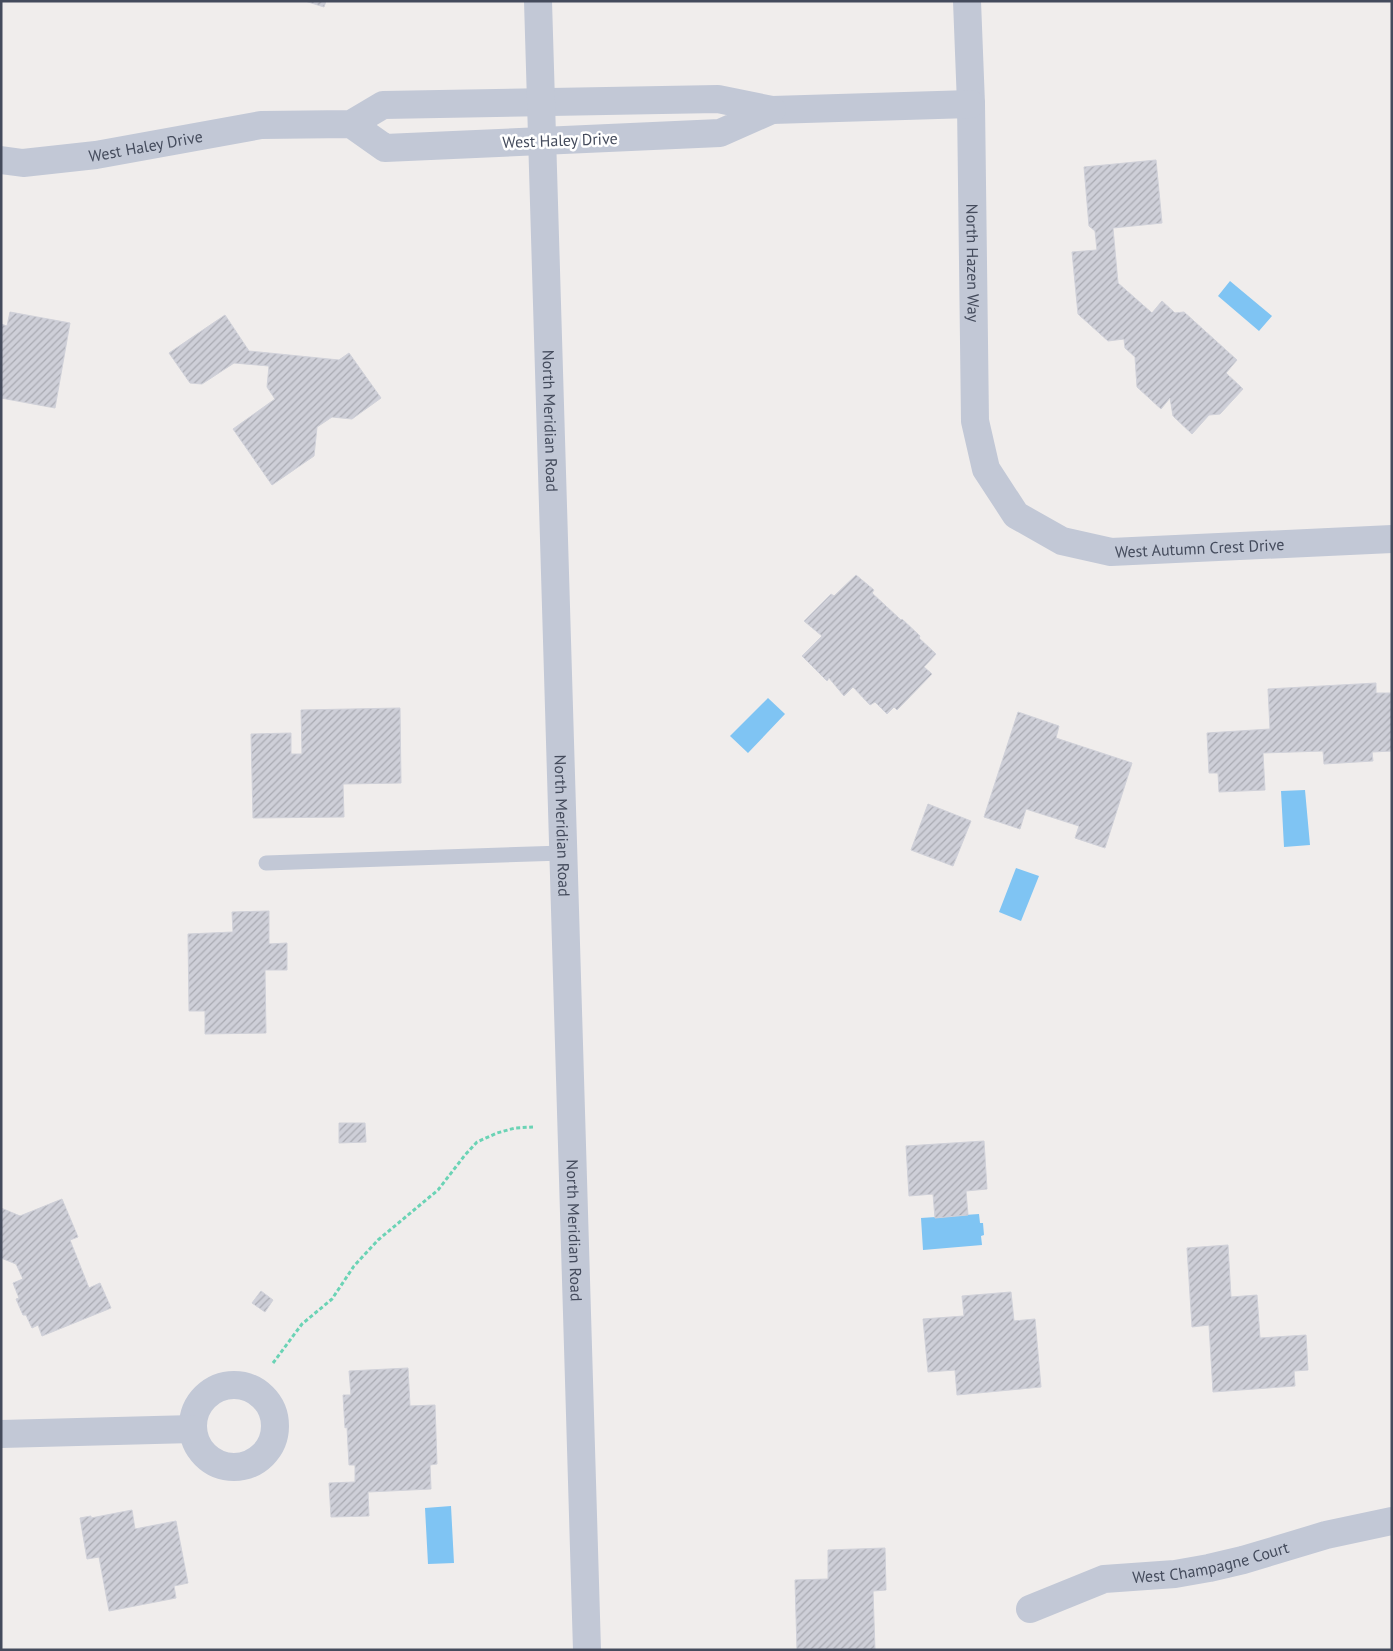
<svg xmlns="http://www.w3.org/2000/svg" width="1393" height="1651" viewBox="0 0 1393 1651" font-family="'PT Sans',sans-serif">
	<defs>
		<pattern id="building-hatch" width="6" height="6" patternUnits="userSpaceOnUse" patternTransform="scale(1.25)"><rect width="6" height="6" fill="#cecfd8"/><path d="M-1 1l2-2M0 6l6-6M5 7l2-2" fill="none" stroke="#a9aab2"/></pattern>
	</defs>
	<rect width="100%" height="100%" fill="#f0edec"/>
	<path fill="#7fc4f3" d="M1230,281L1272,316L1259,331L1218,296Z
		M768,698L785,714L748,753L730,736Z
		M1305,790L1310,845L1284,847L1281,791Z
		M1016,868L1039,876L1021,921L999,912Z
		M979,1214L980,1223H983L984,1235L981,1236L982,1245L923,1250L921,1218Z
		M451,1506L454,1563L428,1564L425,1508Z"/>
	<path fill="url(#building-hatch)" stroke="#d0d1d9" d="M305,1H326L324,7Z
		M1156,160L1162,223L1113,228L1118,283L1152,313L1162,301L1175,313L1184,312L1237,360L1226,373L1243,389L1220,414L1209,415L1192,434L1173,416L1170,398L1161,409L1137,387L1135,357L1125,348L1124,339L1108,341L1078,314L1072,252L1097,250L1095,231L1089,226L1084,167Z
		M10,312L70,323L55,408L1,398V324L7,326Z
		M225,315L249,351L339,360L349,353L381,398L352,419L332,417L317,427L314,456L272,485L233,429L275,399L267,387L269,366L234,363L202,384L190,383L169,353Z
		M856,575L874,590L872,593L901,620L902,619L920,636L919,638L936,654L924,667L932,674L897,710L894,707L887,714L875,702L870,705L853,687L844,696L829,678L827,681L802,656L822,636L804,621L831,594L834,596Z
		M1376,683V693H1391L1392,751L1372,752L1373,761L1324,764L1323,751L1263,753L1265,790L1219,792L1218,773H1209L1207,733L1270,729L1268,689Z
		M400,708L401,783L343,784L344,817L253,818L251,734L291,733V754H302L301,710Z
		M1018,712L1059,726L1056,738L1132,763L1105,848L1075,838L1079,826L1026,809L1020,829L984,817Z
		M928,804L971,821L953,866L911,850Z
		M269,911V944L287,943V970H265L266,1033L205,1034V1011H189L188,934L233,932L232,912Z
		M339,1123H365L366,1142L339,1143Z
		M984,1141L987,1189L966,1191L968,1215L935,1218L933,1194L909,1196L906,1146Z
		M62,1199L78,1237L70,1240L89,1288L100,1283L111,1308L42,1336L38,1325L32,1328L26,1315H23L16,1299L19,1298L13,1283L23,1279L16,1264L1,1258V1208L20,1216Z
		M1228,1245L1231,1297L1257,1295L1260,1338L1306,1335L1308,1370L1294,1371L1295,1386L1213,1392L1209,1325L1192,1327L1187,1248Z
		M261,1291L273,1300L265,1312L252,1303Z
		M1011,1292L1014,1321L1035,1319L1041,1387L957,1395L955,1370L928,1372L923,1319L964,1316L962,1296Z
		M408,1368L410,1406L435,1405L437,1464L430,1465L431,1489L368,1492L369,1516L331,1517L329,1483L355,1482V1465H349L347,1427L345,1428L343,1395H351L349,1371Z
		M132,1510L135,1529L176,1521L188,1583L174,1586L176,1598L109,1611L99,1557L87,1559L80,1518L91,1516V1518Z
		M885,1548L886,1590L873,1591L875,1650H797L795,1580L828,1579V1550Z"/>
	<g fill="none" stroke-linecap="round" stroke-linejoin="round">
		<path stroke="#6bd3b5" stroke-width="3" stroke-dasharray="4 2.5" stroke-linecap="butt" d="M273,1363L302,1324L332,1299L354,1266L378,1240L438,1190L465,1155L477,1142L497,1133L515,1128L533,1127"/>
		<path stroke="#c2c8d6" stroke-width="15" d="M266,863L563,853"/>
		<g stroke="#c2c8d6" stroke-width="28">
			<path id="s1" d="M967,1L971,104L975,421L986,469L1016,515L1062,541L1111,552L1392,539"/>
			<path d="M772,110L971,104"/>
			<path id="s2" d="M1,160L23,163L96,155L261,125L351,124L383,105L718,99L772,110L720,133L385,148L351,124"/>
			<circle cx="234" cy="1426" r="41"/>
			<path d="M1,1434L193,1429"/>
			<path id="s3" d="M1030,1609L1104,1579L1175,1574L1209,1568L1243,1560L1326,1535L1392,1521"/>
		</g>
		<path stroke="#c2c8d6" stroke-width="28" id="s4" d="M538,1L587,1650"/>
	</g>
	<g text-anchor="middle" dominant-baseline="central" stroke-width="5" stroke-linejoin="round" paint-order="stroke">
		<g font-size="16" fill="#444b5c" stroke="#fff">
			<text transform="translate(560 140) rotate(-2)">West Haley Drive</text>
			<text stroke="none"><textPath href="#s2" startOffset="146">West Haley Drive</textPath></text>
			<text stroke="none"><textPath href="#s1" startOffset="262">North Hazen Way</textPath></text>
			<text stroke="none"><textPath href="#s4" startOffset="420">North Meridian Road</textPath></text>
			<text stroke="none"><textPath href="#s1" startOffset="716">West Autumn Crest Drive</textPath></text>
			<text stroke="none"><textPath href="#s4" startOffset="825">North Meridian Road</textPath></text>
			<text stroke="none"><textPath href="#s4" startOffset="1230">North Meridian Road</textPath></text>
			<text stroke="none"><textPath href="#s3" startOffset="188">West Champagne Court</textPath></text>
		</g>
	</g>
	<rect width="1393" height="1651" fill="none" stroke="#444b5c" stroke-width="5"/>
</svg>
